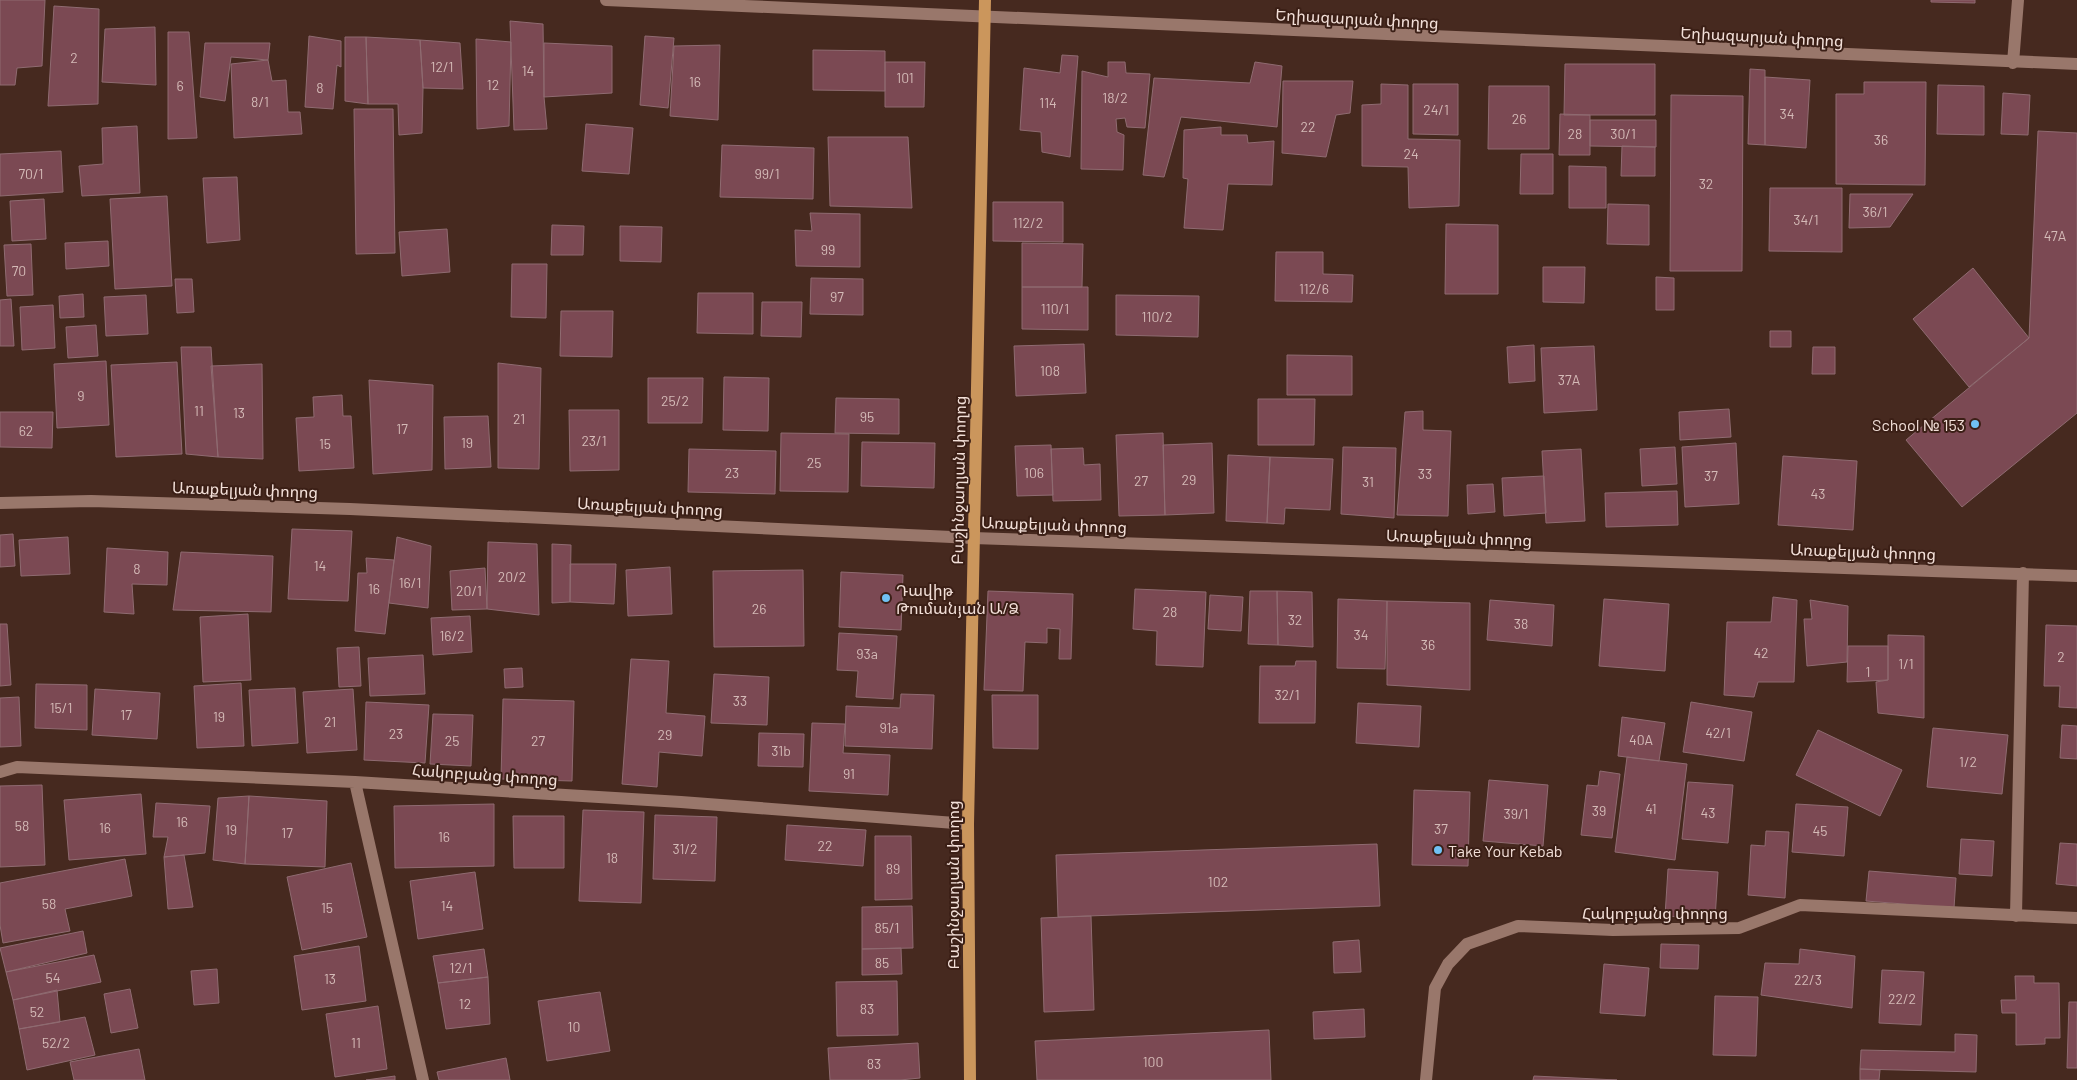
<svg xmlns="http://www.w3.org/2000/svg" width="2077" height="1080" viewBox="0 0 2077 1080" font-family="Barlow,'Noto Sans Armenian',sans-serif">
	<rect width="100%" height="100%" fill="#46291f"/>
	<path fill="#7b4953" stroke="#8f6b71" d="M0,0H45L42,66L17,68L15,85H0Z
		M1931,0H1975V3L1931,2Z
		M54,6L99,9L98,104L48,106Z
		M510,21L543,24L544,97L547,129L514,130Z
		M155,27L156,85L102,82L105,29Z
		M168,32H189L197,138L168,139Z
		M309,36L341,41V67L337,65L333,109L305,107Z
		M645,36L674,38L668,108L640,105Z
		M345,37H366L368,104L345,101Z
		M366,37L420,40L423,88L422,133L399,135L398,104H368Z
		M476,39L511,42L509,126L477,129Z
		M420,40L460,43L463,89L423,88Z
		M205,43H270L268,60L231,57L225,101L200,97Z
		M544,43L612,46V93L544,97Z
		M720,45L718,120L670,116L674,46Z
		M813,50L885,51V91L813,90Z
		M1062,55L1078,56L1070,157L1042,152L1041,132L1020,130L1024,68L1060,73Z
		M268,60L272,81L286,80L288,112H300L302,134L234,138L231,64Z
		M885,62H925L924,107H885Z
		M1108,62H1125L1126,73L1150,74L1145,128L1127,127L1125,118L1116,119L1117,132L1124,135L1123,170L1081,169L1082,71L1108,77Z
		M1255,62L1282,66L1277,127L1181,117L1164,177L1143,175L1154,78L1250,83Z
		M1565,64H1655V115H1564Z
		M1750,69L1765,70V145L1748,144Z
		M1765,77L1810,80L1806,148L1765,145Z
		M1283,81H1353L1350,113L1336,115L1326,157L1282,153Z
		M1864,82H1926L1925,185L1836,184V94H1864Z
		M1381,84L1408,85V139L1460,140L1459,206L1409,208L1408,167L1362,166V105L1381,104Z
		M1413,84H1458V135L1413,134Z
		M1938,85L1984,86V135L1937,134Z
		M1489,86H1549V149H1488Z
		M2003,93L2030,95L2028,135L2001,134Z
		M1671,95L1743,96L1742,271H1670Z
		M354,109H393L395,253L356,254Z
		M1560,114L1590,115V155H1559Z
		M1590,120H1656V147L1590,146Z
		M586,124L633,128L629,174L582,171Z
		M137,126L140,193L82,196L79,166L103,164L102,128Z
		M1221,127V135H1247L1248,143L1274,141L1272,185L1228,184L1223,230L1184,228L1188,179L1183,178L1184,130Z
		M2038,131L2077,133V413L1962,507L1906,440L2029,338Z
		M828,137H908L912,208L830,206Z
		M722,145L814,148L813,199L720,197Z
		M1622,146L1655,147V176H1621Z
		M61,151L63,192L0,196V154Z
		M1521,154H1553V194H1520Z
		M1569,166L1606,167V208H1569Z
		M237,177L240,240L207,243L203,178Z
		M1770,188H1842V252L1769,251Z
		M1850,194H1913L1890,227L1849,228Z
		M167,196L172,286L115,289L110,199Z
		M44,199L46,239L12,241L10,201Z
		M993,202H1063V242L993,241Z
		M1608,204L1649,205V245L1607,244Z
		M810,213L860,214V267L796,266L795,230L812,231Z
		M1446,224L1498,225V294H1445Z
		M552,225L584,226L583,255H551Z
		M620,226L662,227L661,262L620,261Z
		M447,229L450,272L402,276L399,232Z
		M108,241L109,266L66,269L65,243Z
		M1022,243L1083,244L1082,287H1022Z
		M31,244L33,295L7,296L4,245Z
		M1276,252H1323V274L1353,275L1352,302L1275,301Z
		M512,264H547L546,318L511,317Z
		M1543,267H1585L1584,303L1543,302Z
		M1973,268L2029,338L1969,387L1913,319Z
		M1656,277L1674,278V310H1656Z
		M811,278L863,279V315L810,314Z
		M175,279H192L194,312L177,313Z
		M1022,287H1088V330L1022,329Z
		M698,293H753V334L697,333Z
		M83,294L84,317L60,318L59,296Z
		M146,295L148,334L106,336L104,297Z
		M1116,295L1199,296L1198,337L1116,335Z
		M11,299L14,346H0V300Z
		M762,302H802L801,337L761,336Z
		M53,305L55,348L22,350L20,307Z
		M561,311H613L612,357L560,356Z
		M96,325L98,356L68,358L66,327Z
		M1770,331H1791V347H1770Z
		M1084,344L1086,393L1016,396L1014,346Z
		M1534,345L1535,381L1509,383L1507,347Z
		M1594,346L1597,410L1544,413L1541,348Z
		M181,347H211L218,457L186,454Z
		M1813,347H1835V374H1812Z
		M1287,355L1352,356V395H1287Z
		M106,361L109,425L57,428L54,364Z
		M177,362L182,454L116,457L111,365Z
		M498,363L541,368L539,469L498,468Z
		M262,364L263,459L218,457L211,366Z
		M724,377L769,378L768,431L723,430Z
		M648,378H703L702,423H648Z
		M369,380L433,385L432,470L373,474Z
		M342,395L343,416H351L354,468L299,471L296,418L314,417L313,397Z
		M836,398L899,399V434L835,433Z
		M1258,399H1315L1314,445H1258Z
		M1729,409L1731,437L1680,440L1679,412Z
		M569,410H619V470L570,471Z
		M1423,411V430L1451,431L1448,516L1397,515L1405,412Z
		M0,412H53L52,448L0,447Z
		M488,416L491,467L445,469L444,417Z
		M781,433L849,434L848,492L780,491Z
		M1163,433L1165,515L1119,516L1116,435Z
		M862,442L935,443L934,488L861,486Z
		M1212,443L1214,513L1165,515L1163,445Z
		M1736,443L1739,504L1685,507L1682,447Z
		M1051,445L1053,495L1017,496L1015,446Z
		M1343,447L1396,448L1394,518L1341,514Z
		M1675,447L1677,484L1642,486L1640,449Z
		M1083,448L1084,465L1100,464L1101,500L1053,501L1051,449Z
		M689,449L776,451L775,494L688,492Z
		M1581,449L1585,521L1546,523L1542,451Z
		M1228,455L1270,457L1267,523L1226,521Z
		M1783,456L1857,461L1853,530L1778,525Z
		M1270,457L1333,459L1330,510L1285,508L1284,524L1267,523Z
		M1544,476L1546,513L1504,516L1502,478Z
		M1493,484L1495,512L1468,514L1467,485Z
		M1677,491L1678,525L1606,527L1605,493Z
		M292,529L352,531L348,601L288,599Z
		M13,534L15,566L0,567V535Z
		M68,537L70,574L21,576L19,540Z
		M397,537L431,546L428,608L389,603Z
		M488,542L537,544L539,615L487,609Z
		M552,544L571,545L570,602L552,603Z
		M107,548L168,552L167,585L132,584L134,614L104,612Z
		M181,552L273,556L271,612L173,610Z
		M366,558L394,560L385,634L355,631L358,573H367Z
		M570,564H616L614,604L570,602Z
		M670,567L672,614L628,616L626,570Z
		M485,568L487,609L452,610L450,571Z
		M803,570L804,646L714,647L713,571Z
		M841,572L903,575L901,630L839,627Z
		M1135,589L1206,592L1203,667L1156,665L1157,631L1133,629Z
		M988,591L1073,594L1071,659H1059L1060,629L1047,628V643L1025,642L1023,691L984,690Z
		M1250,591H1277L1278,645L1248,644Z
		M1277,591L1312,592L1313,647L1278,645Z
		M1210,595L1243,597L1241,631L1208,629Z
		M1773,597L1797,600L1794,682H1758L1754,697L1724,695L1727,622H1771Z
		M1338,599L1387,601L1385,669L1337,668Z
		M1604,599L1669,604L1665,671L1599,666Z
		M1490,600L1554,605L1552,646L1487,640Z
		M1810,600L1848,606L1847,662L1807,666L1804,619H1812Z
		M1387,601L1470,603V690L1387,685Z
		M248,614L251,680L203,682L200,617Z
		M470,616L472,652L433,655L431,618Z
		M0,624H7L11,685L0,686Z
		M2046,625L2077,626V708L2059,707L2060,686H2044Z
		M839,633L897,636L893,699L856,697L858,671L837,670Z
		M1888,635L1924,636V718L1878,713L1876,682L1888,680Z
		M1848,646H1888V680L1847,682Z
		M359,647L361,686L339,687L337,648Z
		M423,655L425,694L370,696L368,658Z
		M631,659L669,661L666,713L705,716L702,756L659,752L657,787L622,784Z
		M1296,661H1316L1315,723H1259L1260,666H1295Z
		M522,668L523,687L505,688L504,669Z
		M714,674L769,677L767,725L711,723Z
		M241,683L244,746L197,748L194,686Z
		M36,684L87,685V730L35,728Z
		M295,688L298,743L252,746L249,690Z
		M95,689L160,693L157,739L92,735Z
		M353,689L357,750L307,753L303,692Z
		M901,694L934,695L932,749L845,746L846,706L900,708Z
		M992,695H1038V749L993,748Z
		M19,697L21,746L0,747V698Z
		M503,699L574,701L572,781L501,779Z
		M366,702L429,705L425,763L364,760Z
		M1691,702L1752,712L1744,761L1683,752Z
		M1358,703L1421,706L1419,747L1356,743Z
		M433,714L473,715L471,766L430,764Z
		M1622,717L1665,723L1659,761L1618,756Z
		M812,723L845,724L843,753L890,755L888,795L809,791Z
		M2062,725L2077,726V759L2060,758Z
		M1933,728L2008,735L2002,794L1927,787Z
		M1818,730L1902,770L1880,816L1796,775Z
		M759,733L804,734L803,767L758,766Z
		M1627,757L1687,764L1675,860L1615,852Z
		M1600,771L1620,774L1612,838L1581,835L1587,785L1598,786Z
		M1489,780L1548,785L1543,846L1483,841Z
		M1688,782L1733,785L1728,843L1682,839Z
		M42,785L45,865L0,867V786Z
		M1414,790L1470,792L1468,866L1412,865Z
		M141,794L146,854L69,860L64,800Z
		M249,796L327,801L325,867L245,864Z
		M249,796L245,864L213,860L218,798Z
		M156,803L210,806L205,853L164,857L168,837H153Z
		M494,804V866L395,868L394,806Z
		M1796,804L1848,807L1844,856L1792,852Z
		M583,810L644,812L641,903L579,901Z
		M655,815L717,817L715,881L653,879Z
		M513,816H564V868H514Z
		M787,825L866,830L863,866L785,860Z
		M1766,831L1789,832L1785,898L1748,895L1751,845L1765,846Z
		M875,836H911L912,899L875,900Z
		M1961,839L1994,841L1992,876L1959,874Z
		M2060,843L2077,844V886L2056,884Z
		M1377,844L1380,906L1058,917L1056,855Z
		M184,855L193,907L168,909L164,857Z
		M125,859L132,896L65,909L70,931L3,943L0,925V883Z
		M351,863L367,937L302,950L287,877Z
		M1668,869L1718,872L1715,919L1665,916Z
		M1869,871L1956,878L1954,908L1866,901Z
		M475,872L483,929L418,939L410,881Z
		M912,906L913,948L862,949V907Z
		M1091,916L1094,1010L1044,1012L1041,918Z
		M83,931L87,953L6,972L0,948Z
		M1359,940L1361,972L1334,973L1333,942Z
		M1661,944L1699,945L1698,969L1660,968Z
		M359,946L366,1001L302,1010L294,956Z
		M901,948L902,974L862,975V949Z
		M484,949L488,977L438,983L433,956Z
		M1800,949L1855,956L1852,1008L1761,995L1765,963L1799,964Z
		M94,955L101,982L13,1000L6,972Z
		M1604,964L1649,968L1645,1016L1600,1013Z
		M217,969L219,1003L194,1005L191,971Z
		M1882,970L1924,972L1921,1025L1879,1023Z
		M2015,976H2034V983H2059L2060,1038H2045V1044L2016,1045V1013H2002L2001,1000H2016Z
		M488,977L490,1024L446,1029L438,983Z
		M897,981L898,1035L837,1036L836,982Z
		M130,989L138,1028L111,1033L104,994Z
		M57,990L60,1022L19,1029L13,1000Z
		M600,992L610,1051L547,1061L538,1001Z
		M1715,996L1758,997L1756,1056L1713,1055Z
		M2069,1002H2077V1068H2067Z
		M378,1006L387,1069L335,1077L326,1014Z
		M1364,1009L1365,1037L1314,1039L1313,1012Z
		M85,1017L95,1055L27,1070L19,1029Z
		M1269,1030L1271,1080H1037L1035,1041Z
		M1955,1034L1977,1035L1976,1072L1860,1069L1861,1050L1955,1052Z
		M918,1043L920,1078L900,1080H830L828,1048Z
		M139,1049L145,1080H74L70,1062Z
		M506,1058L510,1080H439L437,1072Z
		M1860,1069L1880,1070L1879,1080H1860Z
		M395,1076V1080H366Z
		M1534,1076L1617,1080H1533Z"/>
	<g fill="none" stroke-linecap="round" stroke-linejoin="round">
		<path stroke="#99776b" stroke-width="12" d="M606,0L2077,64
			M2013,63L2018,0
			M0,503L91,501L350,509L973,538L2077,576
			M0,772L17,767L355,782L681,802L968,824
			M355,782L423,1080
			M2016,916L2023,573
			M1426,1080L1435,988L1448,964L1467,944L1518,926L1613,930L1739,928L1800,905L2077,918"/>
		<path stroke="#cb965c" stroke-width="12" d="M970,1080L968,824L985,0"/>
	</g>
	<g fill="#70c1f4" stroke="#3b1f16" stroke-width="2">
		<circle cx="1975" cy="424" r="5"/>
		<circle cx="886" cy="598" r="5"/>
		<circle cx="1438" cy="850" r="5"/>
	</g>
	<g text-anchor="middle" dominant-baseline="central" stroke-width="4" stroke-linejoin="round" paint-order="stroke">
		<g font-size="14" fill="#d4bab7">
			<text x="74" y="57">2</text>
			<text x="442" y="66">12/1</text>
			<text x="528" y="70">14</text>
			<text x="905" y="77">101</text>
			<text x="695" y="81">16</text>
			<text x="493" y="84">12</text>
			<text x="180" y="85">6</text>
			<text x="320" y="87">8</text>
			<text x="1115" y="97">18/2</text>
			<text x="260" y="101">8/1</text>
			<text x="1048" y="102">114</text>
			<text x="1436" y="109">24/1</text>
			<text x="1787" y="113">34</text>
			<text x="1519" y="118">26</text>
			<text x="1308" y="126">22</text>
			<text x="1575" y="133">28</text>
			<text x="1623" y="133">30/1</text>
			<text x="1881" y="139">36</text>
			<text x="1411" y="153">24</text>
			<text x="31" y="173">70/1</text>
			<text x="767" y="173">99/1</text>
			<text x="1706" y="183">32</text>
			<text x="1875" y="211">36/1</text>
			<text x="1806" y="219">34/1</text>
			<text x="1028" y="222">112/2</text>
			<text x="2055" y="235">47A</text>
			<text x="828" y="249">99</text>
			<text x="19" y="270">70</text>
			<text x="1314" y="288">112/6</text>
			<text x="837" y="296">97</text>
			<text x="1055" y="308">110/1</text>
			<text x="1157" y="316">110/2</text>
			<text x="1050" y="370">108</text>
			<text x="1569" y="379">37A</text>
			<text x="81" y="395">9</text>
			<text x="675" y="400">25/2</text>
			<text x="199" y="410">11</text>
			<text x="239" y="412">13</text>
			<text x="867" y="416">95</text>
			<text x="519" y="418">21</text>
			<text x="402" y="428">17</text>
			<text x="26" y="430">62</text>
			<text x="594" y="440">23/1</text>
			<text x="467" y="442">19</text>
			<text x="325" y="443">15</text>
			<text x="814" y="462">25</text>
			<text x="732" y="472">23</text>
			<text x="1034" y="472">106</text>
			<text x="1425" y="473">33</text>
			<text x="1711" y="475">37</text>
			<text x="1189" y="479">29</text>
			<text x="1141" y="480">27</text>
			<text x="1368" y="481">31</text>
			<text x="1818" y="493">43</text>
			<text x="320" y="565">14</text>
			<text x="137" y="568">8</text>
			<text x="512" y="576">20/2</text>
			<text x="410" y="582">16/1</text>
			<text x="374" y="588">16</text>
			<text x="469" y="590">20/1</text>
			<text x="759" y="608">26</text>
			<text x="1170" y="611">28</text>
			<text x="1295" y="619">32</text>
			<text x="1521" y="623">38</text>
			<text x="1361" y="634">34</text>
			<text x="452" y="635">16/2</text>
			<text x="1428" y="644">36</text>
			<text x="1761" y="652">42</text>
			<text x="867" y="653">93a</text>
			<text x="2061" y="656">2</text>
			<text x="1906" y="663">1/1</text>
			<text x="1868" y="671">1</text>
			<text x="1287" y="694">32/1</text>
			<text x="740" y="700">33</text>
			<text x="61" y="707">15/1</text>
			<text x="126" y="714">17</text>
			<text x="219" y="716">19</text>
			<text x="330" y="721">21</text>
			<text x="889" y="727">91a</text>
			<text x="1718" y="732">42/1</text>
			<text x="396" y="733">23</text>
			<text x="665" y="734">29</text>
			<text x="1641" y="739">40A</text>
			<text x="452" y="740">25</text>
			<text x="538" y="740">27</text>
			<text x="781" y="750">31b</text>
			<text x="1968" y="761">1/2</text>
			<text x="849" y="773">91</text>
			<text x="1651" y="808">41</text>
			<text x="1599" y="810">39</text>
			<text x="1708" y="812">43</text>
			<text x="1516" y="813">39/1</text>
			<text x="182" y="821">16</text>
			<text x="22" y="825">58</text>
			<text x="105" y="827">16</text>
			<text x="1441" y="828">37</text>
			<text x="231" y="829">19</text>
			<text x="1820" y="830">45</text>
			<text x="287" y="832">17</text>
			<text x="444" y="836">16</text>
			<text x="825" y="845">22</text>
			<text x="685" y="848">31/2</text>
			<text x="612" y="857">18</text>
			<text x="893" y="868">89</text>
			<text x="1218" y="881">102</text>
			<text x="49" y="903">58</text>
			<text x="447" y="905">14</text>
			<text x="327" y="907">15</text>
			<text x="887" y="927">85/1</text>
			<text x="882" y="962">85</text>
			<text x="461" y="967">12/1</text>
			<text x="53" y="977">54</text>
			<text x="330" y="978">13</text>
			<text x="1808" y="979">22/3</text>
			<text x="1902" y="998">22/2</text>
			<text x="465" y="1003">12</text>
			<text x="867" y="1008">83</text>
			<text x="37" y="1011">52</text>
			<text x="574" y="1026">10</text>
			<text x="56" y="1042">52/2</text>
			<text x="356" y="1042">11</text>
			<text x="1153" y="1061">100</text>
			<text x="874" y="1063">83</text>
		</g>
		<g font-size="16" fill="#f2dfd8" stroke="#3b1f16">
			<text transform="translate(1357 18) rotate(3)">Եղիազարյան փողոց</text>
			<text transform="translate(1762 36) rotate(3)">Եղիազարյան փողոց</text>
			<text transform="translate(958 480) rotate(-89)">Բաշինջաղյան փողոց</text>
			<text transform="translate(245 489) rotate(2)">Առաքելյան փողոց</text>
			<text transform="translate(650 506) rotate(3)">Առաքելյան փողոց</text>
			<text transform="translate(1054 524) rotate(2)">Առաքելյան փողոց</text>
			<text transform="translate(1459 537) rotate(2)">Առաքելյան փողոց</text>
			<text transform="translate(1863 551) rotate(2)">Առաքելյան փողոց</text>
			<text transform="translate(485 774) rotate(4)">Հակոբյանց փողոց</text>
			<text transform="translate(952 885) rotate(-90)">Բաշինջաղյան փողոց</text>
			<text x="1655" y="912">Հակոբյանց փողոց</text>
		</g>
		<g font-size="16" fill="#f2dfd8" stroke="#3b1f16" text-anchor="start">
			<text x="1965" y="424" text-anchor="end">School № 153</text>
			<text x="896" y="589">Դավիթ<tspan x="896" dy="18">Թումանյան Ա/Ձ</tspan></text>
			<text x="1448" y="850">Take Your Kebab</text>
		</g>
	</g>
</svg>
